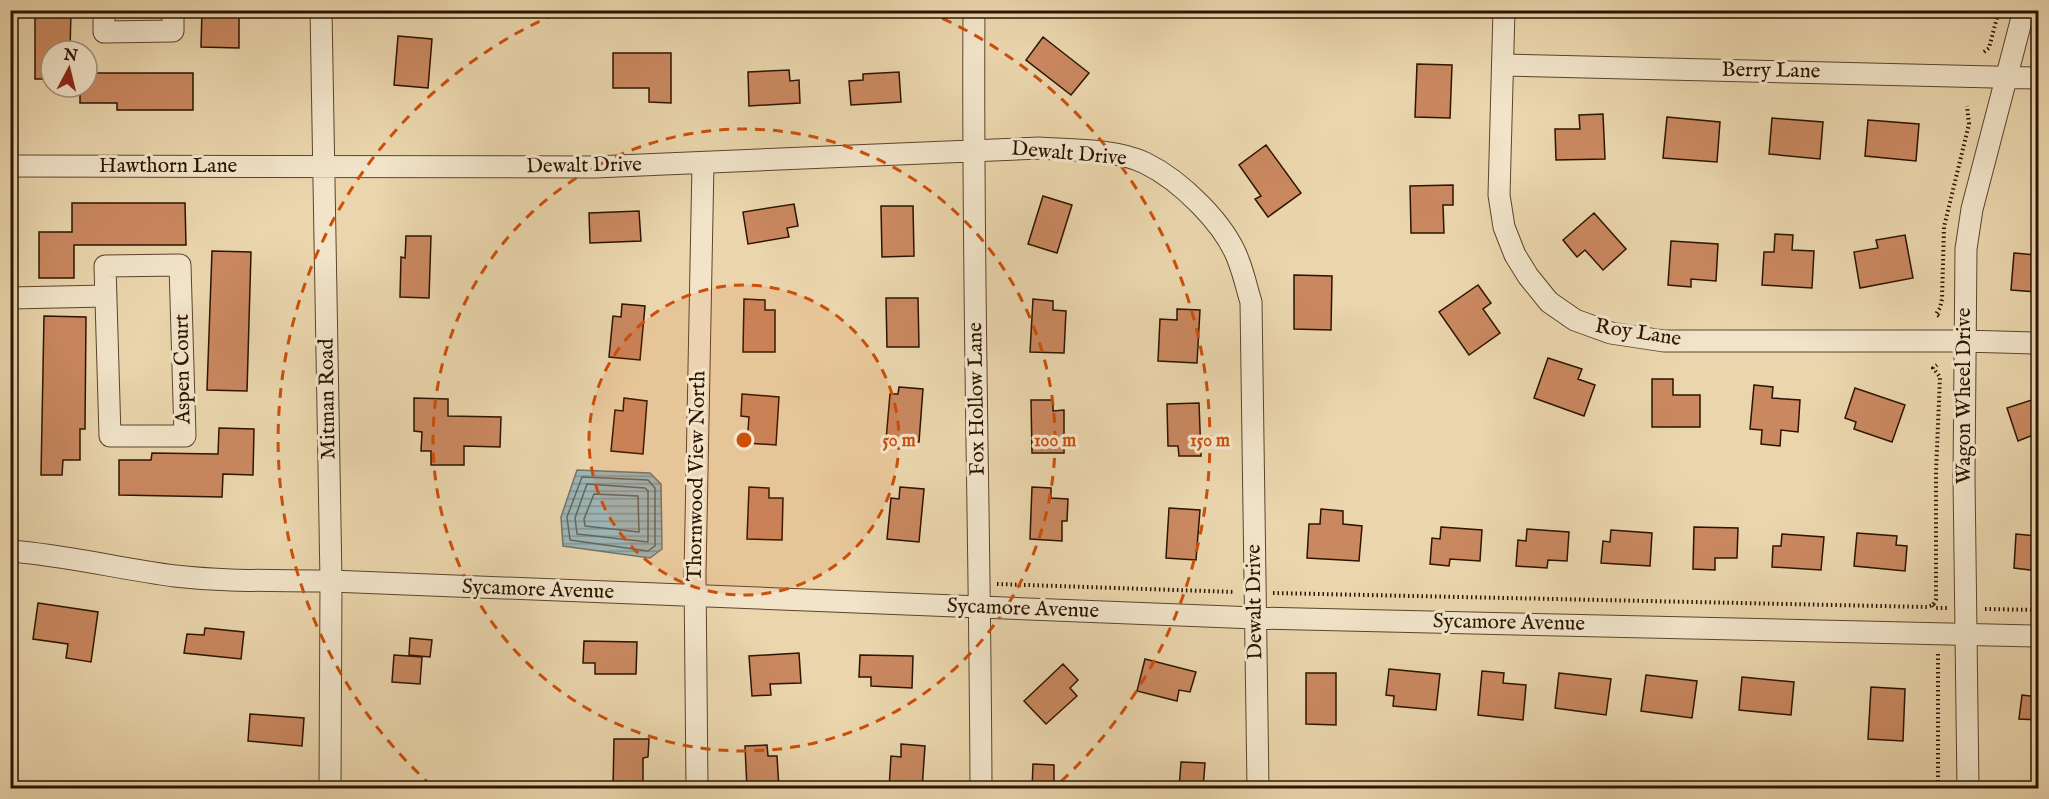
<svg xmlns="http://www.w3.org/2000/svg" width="2049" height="799" viewBox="0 0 2049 799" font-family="'IM FELL English',serif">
	<defs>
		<pattern id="water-rules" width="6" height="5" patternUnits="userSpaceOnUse" patternTransform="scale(1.5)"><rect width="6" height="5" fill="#9db6b6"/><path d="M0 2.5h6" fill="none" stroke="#809392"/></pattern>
	</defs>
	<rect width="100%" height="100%" fill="#ead5ac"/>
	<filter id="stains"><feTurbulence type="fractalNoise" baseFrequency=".00333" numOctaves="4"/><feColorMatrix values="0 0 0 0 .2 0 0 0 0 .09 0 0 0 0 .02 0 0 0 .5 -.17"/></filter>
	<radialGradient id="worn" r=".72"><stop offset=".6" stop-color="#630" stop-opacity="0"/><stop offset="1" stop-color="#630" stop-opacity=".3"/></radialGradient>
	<path fill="url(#water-rules)" stroke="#70756d" stroke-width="1.5" d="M577,470L650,473L661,484L662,549L650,558L563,546L561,517Z"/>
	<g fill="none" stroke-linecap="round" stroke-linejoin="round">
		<path stroke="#65655b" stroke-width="1.5" d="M582,477L648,480L655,488V546L648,551L570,540L567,517Z
			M587,484L645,488L648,491V542L577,534L575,518Z
			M594,494L638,496L639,532L585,526L584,519Z"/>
	</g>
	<path fill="#ca8860" stroke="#2d1400" stroke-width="1.5" d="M35,10H71L70,51H51V79H35Z
		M202,10H239V48L201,47Z
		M398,36L432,39L428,88L394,85Z
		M1043,37L1089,73L1071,95L1026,60Z
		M613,53H671V103L649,102V88H613Z
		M1417,64L1452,65L1450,118L1415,117Z
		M789,70L790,81L799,80L800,103L749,106L748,72Z
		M899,72L901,102L851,105L849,81L863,80V74Z
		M90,73H193V110H117V103H80V87H90Z
		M1603,114L1605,159L1556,160L1555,129H1580L1579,115Z
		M1667,117L1720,122L1717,162L1663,158Z
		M1772,118L1823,122L1820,159L1769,154Z
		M1868,120L1919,124L1916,161L1865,156Z
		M1266,145L1301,193L1268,217L1255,199L1261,196L1239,165Z
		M1453,185V205H1443L1444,233H1411L1410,186Z
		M1043,196L1072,205L1057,253L1028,244Z
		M72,203H185L186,245H74V278H39V232H72Z
		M794,204L798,226L787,228L789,237L748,244L743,212Z
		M881,206H913L914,256L882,257Z
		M639,211L641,241L590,243L589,213Z
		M1594,213L1626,249L1603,270L1585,250L1577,257L1563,240Z
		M1775,234L1793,235L1792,250L1814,251L1812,288L1762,285L1764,252H1774Z
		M1905,235L1913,278L1860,288L1854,252L1878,248L1876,240Z
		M406,236H431L429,298L400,297L401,257L405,258Z
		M1671,241L1718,244L1716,281L1691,279V287L1668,285Z
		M212,251L251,252L247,391L207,390Z
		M2014,253L2038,255V292L2011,290Z
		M1294,275L1332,276L1331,330L1294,329Z
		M1478,285L1491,303L1483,309L1500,333L1469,355L1439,312Z
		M886,298H918L919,347H887Z
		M744,299L765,300V310H775V352H743Z
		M1033,299L1053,301V310L1066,311L1064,353L1030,352Z
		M622,304L645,306L640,360L609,357L613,316L621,317Z
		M1177,309L1200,310L1197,363L1158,361L1160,319L1177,320Z
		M44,316L86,317L85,429H80V460H63L62,475H41Z
		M1548,358L1582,369L1578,379L1595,385L1584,416L1534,398Z
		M1652,379H1673V395H1700V427H1652Z
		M1754,385L1773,387L1772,398L1800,400L1798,432L1781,430L1780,446L1761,444L1762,430L1750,429Z
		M899,387L923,389L919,442L886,440L890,394H898Z
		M1855,388L1905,405L1892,442L1854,429L1856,422L1845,418Z
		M742,394L779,397L776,445L747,443L749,417L741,416Z
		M414,398L448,399V416L501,417L500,447L464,446V465H431V451H421L422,432L414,431Z
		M624,398L647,401L643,454L611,451L615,410L623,411Z
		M2038,398V433L2018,441L2007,408Z
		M1031,400H1053V411L1064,410V453H1032Z
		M1199,403L1201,456H1179L1178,446H1168L1167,404Z
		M219,428L254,429L253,475L223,474L222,497L119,495V460H151L152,453L218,454Z
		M749,487L769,488V498H783L782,540L747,539Z
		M900,487L924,489L919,542L887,539L891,498L899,499Z
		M1032,487L1051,488V498L1068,499L1067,521H1062V541L1030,539Z
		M1169,508L1200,510L1196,560L1166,558Z
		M1321,509L1343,511V524L1362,526L1359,561L1307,558L1309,524H1320Z
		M1441,527L1482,530L1480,561L1450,559L1449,566L1430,564L1432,538L1440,539Z
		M1694,527L1738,528L1737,558H1715V570L1693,569Z
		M1527,529L1569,532L1567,561L1548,560L1547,568L1516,566L1518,540L1526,541Z
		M1611,530L1652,533L1650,566L1601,563L1603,541L1610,542Z
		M1857,533L1897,536L1896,545L1907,546L1905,571L1854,566Z
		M1782,534L1824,537L1821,570L1772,567L1773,546H1781Z
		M2016,534L2038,536V571L2014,568Z
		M38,603L98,612L91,662L66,658L68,644L33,639Z
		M205,628L244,632L241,659L184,653L187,634L204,635Z
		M410,638L432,640L430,657L409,655Z
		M584,641L637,642L636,674H595V663H583Z
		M799,653L801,683L770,684L771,695L752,696L749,656Z
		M394,655L422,657L420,684L392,682Z
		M860,655L913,656L912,688L871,686V677H859Z
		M1145,659L1196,672L1190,692L1179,690L1177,701L1137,691Z
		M1063,664L1078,680L1070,688L1077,696L1046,724L1024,701Z
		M1389,669L1440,674L1436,710L1393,706L1394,696L1386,695Z
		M1482,671L1504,673L1503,683L1526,685L1523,720L1478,715Z
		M1306,673H1336V725L1306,724Z
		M1559,673L1611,679L1606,715L1555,708Z
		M1646,675L1697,681L1692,718L1641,711Z
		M1742,677L1794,682L1791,715L1739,710Z
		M1871,687L1905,689L1903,741L1868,739Z
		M2022,695L2038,697V720L2019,719Z
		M250,714L304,718L302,746L248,741Z
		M614,739H649L648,757L643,758V788H613Z
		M901,744L925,746L922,789H889L891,756L901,757Z
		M767,745L768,756H777L779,789H747L745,746Z
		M1181,762L1205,763L1203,789H1179Z
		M1033,764L1054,765V789H1032Z"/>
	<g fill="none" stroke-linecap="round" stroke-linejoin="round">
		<defs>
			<path id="minor" d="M104,10V32L173,31V10
				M321,10L331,581L330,788
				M974,10C972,270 980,529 981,788
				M1504,10L1499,195L1504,227L1515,255L1528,276L1549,302L1575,320L1611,333L1664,341H1964L2038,343
				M1503,65L2038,78
				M10,166L595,167L1039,148C1071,150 1116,149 1145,163C1180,180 1226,224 1239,262C1244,275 1247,289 1251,302L1258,788
				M180,265L185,436H110L105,266Z
				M10,298L106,296
				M10,551C66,555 120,569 175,576C227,582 279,580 331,581L1255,618L2038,636
				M697,788L695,574L703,163
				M1968,788L1964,477L1966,249L1972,209L2024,10"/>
		</defs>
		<use href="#minor" stroke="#5c442b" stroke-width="23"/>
		<path stroke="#2d1400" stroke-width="4" stroke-dasharray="1.5 3" stroke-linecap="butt" d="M1984,52L1989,48L1999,10
			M1939,316L1936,314L1940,308L1942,299L1944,227L1969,124L1967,106
			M997,584L1235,592
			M1273,593L1927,607L1933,605L1936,599V472L1940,377L1933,368L1937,365
			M1933,605L1936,608H1948
			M1985,609L2038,610
			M1938,654V788"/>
		<use href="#minor" stroke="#f1e4c9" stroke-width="21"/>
	</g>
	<circle cx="744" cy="440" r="155" fill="#cc4f0a" fill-opacity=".12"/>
	<g fill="none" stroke="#cc4f0a" stroke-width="3" stroke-dasharray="10 8">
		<circle cx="744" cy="440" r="155"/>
		<circle cx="744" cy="440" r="311"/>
		<path d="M432 786A466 466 0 0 1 562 11M926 11A466 466 0 0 1 1056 786"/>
	</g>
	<g text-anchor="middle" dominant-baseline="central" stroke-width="6" stroke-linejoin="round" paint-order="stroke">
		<g font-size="21" fill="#2d1400" stroke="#f1e4c9">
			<text transform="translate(1771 71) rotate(1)">Berry Lane</text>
			<text transform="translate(1069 154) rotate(5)">Dewalt Drive</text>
			<text x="168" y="166">Hawthorn Lane</text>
			<text transform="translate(584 166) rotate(-1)">Dewalt Drive</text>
			<text transform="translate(1638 333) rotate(9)">Roy Lane</text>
			<text transform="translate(183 369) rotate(-91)">Aspen Court</text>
			<text transform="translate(1964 396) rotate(-90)">Wagon Wheel Drive</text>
			<text transform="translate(328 399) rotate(-91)">Mitman Road</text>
			<text transform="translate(977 399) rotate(-91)">Fox Hollow Lane</text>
			<text transform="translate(697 476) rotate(-89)">Thornwood View North</text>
			<text transform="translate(538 590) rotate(2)">Sycamore Avenue</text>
			<text transform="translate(1255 602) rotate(-91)">Dewalt Drive</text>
			<text transform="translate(1023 609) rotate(2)">Sycamore Avenue</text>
			<text transform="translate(1509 623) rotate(1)">Sycamore Avenue</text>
		</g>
	</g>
	<circle cx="744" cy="440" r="9" fill="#cc4f0a" stroke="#f1e4c9" stroke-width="3"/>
	<g font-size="18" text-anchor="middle" font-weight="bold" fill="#cc4f0a" stroke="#f1e4c9" stroke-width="6" stroke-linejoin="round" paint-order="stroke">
		<text x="899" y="446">50 m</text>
		<text x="1055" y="446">100 m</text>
		<text x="1210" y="446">150 m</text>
	</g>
	<rect width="2049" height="799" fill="none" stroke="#ead5ac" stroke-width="36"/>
	<rect x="12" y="12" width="2025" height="775" fill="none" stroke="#2d1400" stroke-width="3"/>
	<rect x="18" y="18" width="2013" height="763" fill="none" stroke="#2d1400" stroke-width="1.5"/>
	<g transform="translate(69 69) rotate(7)"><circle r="28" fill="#f1e4c9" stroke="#a39179" stroke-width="1.5"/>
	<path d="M0-4.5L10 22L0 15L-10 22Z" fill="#8f2418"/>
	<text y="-9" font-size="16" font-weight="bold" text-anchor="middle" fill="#2d1400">N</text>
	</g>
	<rect width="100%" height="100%" filter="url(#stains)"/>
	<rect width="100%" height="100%" fill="url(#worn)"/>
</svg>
